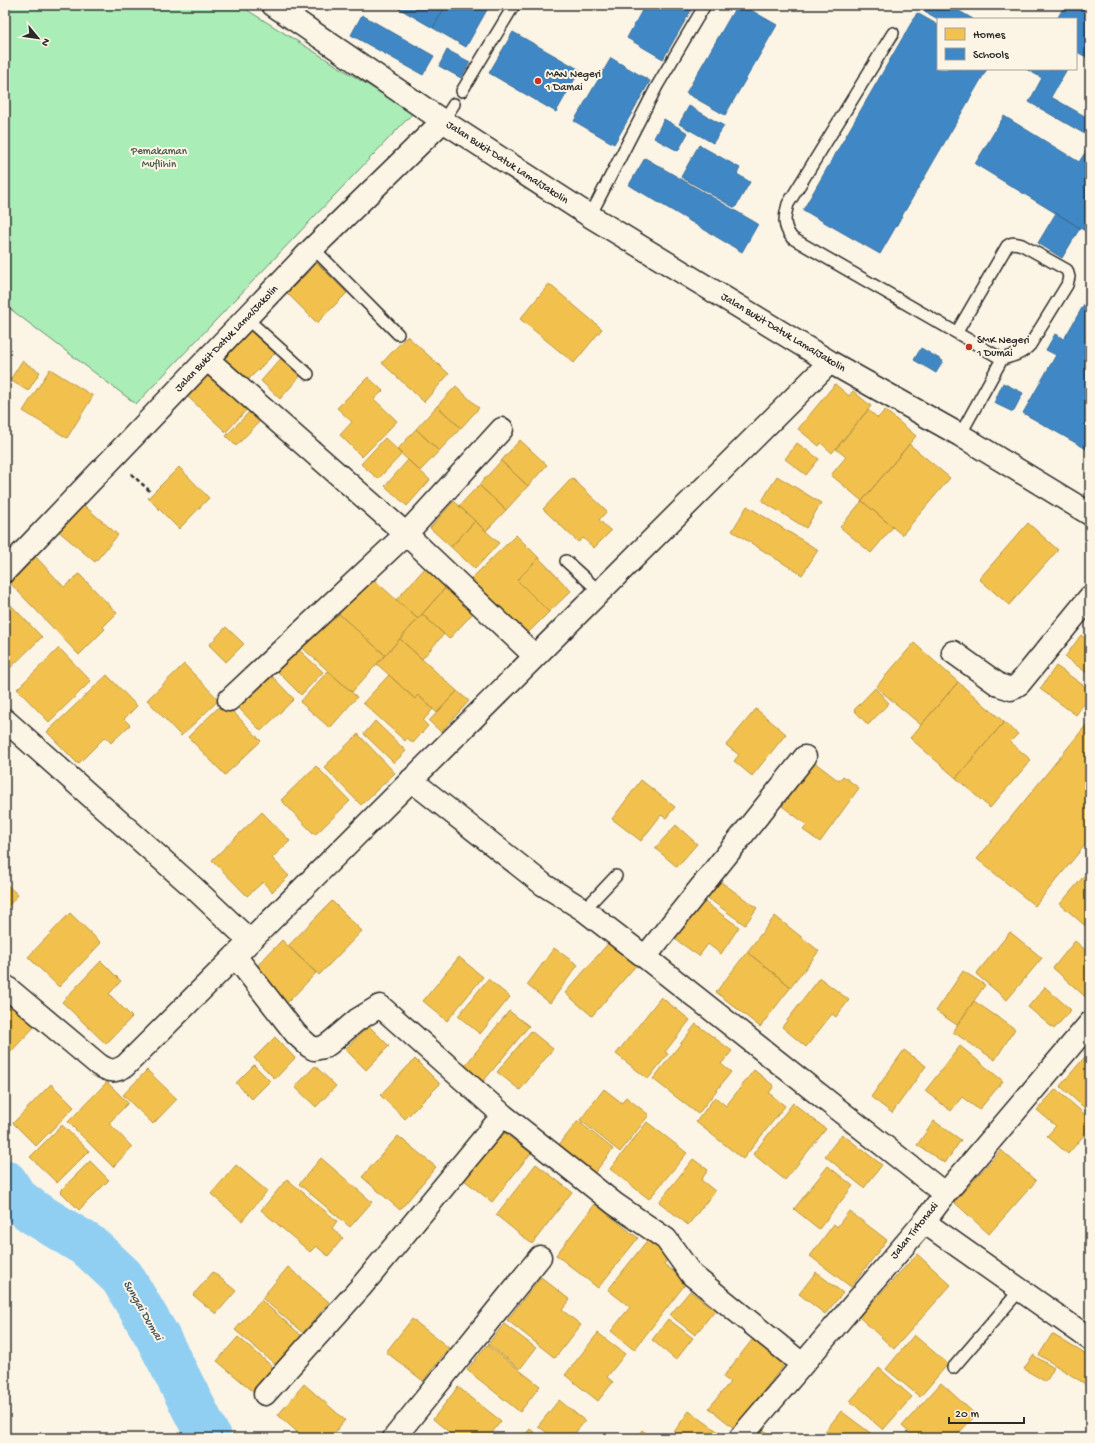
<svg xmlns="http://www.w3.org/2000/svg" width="1095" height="1443" viewBox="0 0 1095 1443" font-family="'Gochi Hand',sans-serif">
	<rect width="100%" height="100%" fill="#fcf5e5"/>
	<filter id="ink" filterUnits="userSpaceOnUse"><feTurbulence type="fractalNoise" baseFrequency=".025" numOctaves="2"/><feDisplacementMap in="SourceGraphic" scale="8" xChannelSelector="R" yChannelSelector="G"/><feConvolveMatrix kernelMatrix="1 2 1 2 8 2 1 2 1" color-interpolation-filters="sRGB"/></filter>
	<g filter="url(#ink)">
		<path fill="#aaedb6" stroke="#6a8c70" d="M5,5H239L413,113L136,404L5,305Z"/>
		<path fill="#f2c14e" stroke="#b69444" d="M317,263L347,293L317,323L287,293Z
			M549,284L602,329L574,363L520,319Z
			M254,328L277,351L245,383L221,359Z
			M407,336L449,374L424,402L382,363Z
			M283,356L303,373L280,399L261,381Z
			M22,361L40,372L28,391L10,380Z
			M50,369L93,396L67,438L23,411Z
			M211,370L250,406L226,432L187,396Z
			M368,377L383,391L374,399L397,421L362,457L340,435L352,422L337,408Z
			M835,384L849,396L853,391L871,406L832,453L821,443L819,446L798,429Z
			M456,386L479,408L461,428L437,406Z
			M437,406L461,428L439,451L416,429Z
			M254,407L264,417L236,446L226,436Z
			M868,410L878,418L885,410L916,436L862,501L831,475L846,457L836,449Z
			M416,429L439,451L420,471L397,450Z
			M385,438L402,454L378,479L361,464Z
			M520,440L547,465L528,486L501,461Z
			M797,443L819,459L806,475L785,459Z
			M909,444L950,478L902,535L862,501Z
			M408,460L430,480L407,506L385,486Z
			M501,461L528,486L506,510L479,485Z
			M179,467L209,498L179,529L148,498Z
			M777,476L821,503L806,528L762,501Z
			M572,478L607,511L599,520L611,531L594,548L583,538L578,542L543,509Z
			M479,485L506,510L486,531L459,506Z
			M454,501L475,521L451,547L430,528Z
			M862,501L893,527L871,553L840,527Z
			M80,502L118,535L95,562L56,529Z
			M747,506L818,550L802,575L732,531Z
			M475,521L499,543L475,569L451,547Z
			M1028,523L1058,550L1009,605L979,579Z
			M516,535L539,558L517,580L549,612L525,636L470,580Z
			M36,557L64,587L79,574L117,613L103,627L105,629L79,655L9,582Z
			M539,558L571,591L549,612L517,580Z
			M426,567L447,586L418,619L396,600Z
			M372,578L418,619L385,655L339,614Z
			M447,586L475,611L449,639L422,614Z
			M5,599L42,637L5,673Z
			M332,608L385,655L352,692L299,645Z
			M422,614L444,634L422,659L400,639Z
			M226,627L244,644L226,662L209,645Z
			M1081,635L1090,642V675L1065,657Z
			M400,639L457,691L437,713L418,695L415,699L377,664Z
			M914,643L958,682L921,725L876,687Z
			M59,648L91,681L49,722L17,689Z
			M297,648L323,672L301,695L276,670Z
			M184,664L219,700L181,736L147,700Z
			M1056,666L1090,690V696L1076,715L1040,689Z
			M264,668L294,699L261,731L231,700Z
			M328,671L357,697L330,728L300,702Z
			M107,675L137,706L124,719L130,725L111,743L105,737L78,764L47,732Z
			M389,675L415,699L418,695L433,709L423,721L428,726L413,743L407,738L405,741L363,703Z
			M958,682L1004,722L956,778L910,738Z
			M875,688L889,703L868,725L854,710Z
			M457,691L469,701L441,732L429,721Z
			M224,702L261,741L225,775L188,737Z
			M756,709L786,734L752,776L734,761L739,755L726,745Z
			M375,721L406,751L394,763L364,734Z
			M1004,722L1018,734L1010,742L1031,760L990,808L956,778Z
			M1087,724L1090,726V839L1035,906L977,859Z
			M358,734L395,773L361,805L324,767Z
			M814,762L839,781L843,776L859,788L820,842L803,830L807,825L782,806Z
			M316,766L350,801L315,835L281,800Z
			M641,780L675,807L666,818L661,815L641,841L612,819Z
			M262,812L290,841L272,858L289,876L272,892L263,882L247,896L212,860Z
			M676,825L697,844L677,867L655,848Z
			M1090,869V930L1060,904Z
			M717,879L757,908L745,925L705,896Z
			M5,883L18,895L5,910Z
			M699,898L739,927L721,954L708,944L699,956L672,937Z
			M332,901L362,931L319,975L288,946Z
			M70,913L101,943L59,987L28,957Z
			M775,916L819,951L791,987L747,952Z
			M1010,932L1042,958L1007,1000L976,974Z
			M612,939L639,962L592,1016L565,993Z
			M282,940L316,973L287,1003L253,970Z
			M1075,941L1090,954V1001L1053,968Z
			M554,948L578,965L550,1003L527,985Z
			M747,952L791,987L760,1027L716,992Z
			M459,957L483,977L447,1021L423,1001Z
			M101,961L121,981L109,994L132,1017L106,1044L62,1002Z
			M963,971L985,985L957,1025L936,1011Z
			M820,978L849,1000L836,1017L832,1014L806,1047L782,1027Z
			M488,979L510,997L480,1034L458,1016Z
			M1045,987L1071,1010L1054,1029L1028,1007Z
			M5,996L36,1025L5,1058Z
			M661,997L690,1020L665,1052L668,1054L648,1079L616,1054Z
			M974,1001L1015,1029L995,1060L953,1032Z
			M509,1011L529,1026L481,1084L463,1068Z
			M696,1024L732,1051L721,1064L731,1072L698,1114L653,1079Z
			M369,1026L389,1046L366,1070L345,1049Z
			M531,1031L553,1049L520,1090L497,1072Z
			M275,1037L295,1058L275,1079L254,1058Z
			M960,1046L1003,1081L979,1110L962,1097L951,1111L925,1091Z
			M904,1050L926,1066L892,1113L871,1097Z
			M1090,1051V1113L1060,1086Z
			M415,1059L440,1084L405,1119L380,1095Z
			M254,1065L270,1081L252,1099L236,1083Z
			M315,1066L336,1086L316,1107L295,1087Z
			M147,1070L177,1099L153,1124L123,1095Z
			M754,1070L774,1086L769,1093L785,1106L743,1159L696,1122L715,1097L726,1106Z
			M107,1082L128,1103L109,1123L132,1147L113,1167L68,1122Z
			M51,1084L74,1107L36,1146L13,1123Z
			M604,1089L622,1103L626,1097L649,1115L620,1152L580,1120Z
			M1056,1089L1090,1119V1128L1068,1154L1047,1136L1056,1126L1037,1110Z
			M793,1103L826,1129L785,1180L753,1154Z
			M578,1121L613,1149L593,1175L558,1146Z
			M934,1121L961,1140L945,1163L917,1145Z
			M647,1122L687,1153L649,1199L610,1169Z
			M62,1125L89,1151L57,1183L30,1157Z
			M502,1131L531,1153L492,1202L464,1180Z
			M842,1134L882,1165L864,1188L825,1156Z
			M398,1136L436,1167L400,1210L362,1177Z
			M1001,1150L1036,1181L989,1234L954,1202Z
			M321,1158L372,1202L350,1227L299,1184Z
			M693,1159L708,1170L701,1180L715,1191L688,1225L659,1202Z
			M90,1161L109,1180L79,1210L60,1191Z
			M536,1164L572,1192L532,1244L496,1215Z
			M236,1165L267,1191L242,1221L211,1194Z
			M828,1166L853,1186L819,1229L794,1209Z
			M287,1179L337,1221L332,1228L343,1238L328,1256L316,1246L310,1252L261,1210Z
			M595,1204L638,1238L598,1288L556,1255Z
			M849,1211L887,1240L851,1287L810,1256L834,1224L837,1227Z
			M649,1238L670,1255L664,1264L687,1282L634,1350L611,1331L630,1307L608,1290Z
			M917,1254L951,1285L894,1349L859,1317Z
			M288,1267L329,1302L303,1333L262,1298Z
			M213,1272L236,1291L216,1314L193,1295Z
			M816,1272L843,1293L825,1314L799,1294Z
			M541,1277L570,1300L562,1310L581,1325L555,1358L507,1320Z
			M690,1291L715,1310L695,1335L670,1315Z
			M261,1300L302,1336L277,1366L235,1330Z
			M412,1319L449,1348L423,1381L386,1352Z
			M668,1319L693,1338L676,1360L652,1340Z
			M504,1324L536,1348L520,1369L488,1344Z
			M598,1333L625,1354L607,1377L613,1382L598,1401L565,1375Z
			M1052,1334L1090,1357V1387L1039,1355Z
			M756,1335L788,1360L734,1428L709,1408L730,1382L723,1377Z
			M914,1335L948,1364L920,1397L886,1369Z
			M238,1337L274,1368L254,1392L217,1361Z
			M487,1345L540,1386L520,1412L467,1370Z
			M1033,1355L1054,1368L1046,1382L1024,1369Z
			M879,1368L912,1397L883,1430L850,1401Z
			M941,1383L976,1415L954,1438H915L902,1426Z
			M304,1384L345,1420L330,1438H304L278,1415Z
			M458,1387L501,1421L488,1438H456L433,1419Z
			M559,1400L585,1421L571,1438H554L538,1426Z
			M689,1411L723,1435L722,1438H681L674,1432Z
			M841,1411L877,1438H820Z
			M760,1427L774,1438H752Z
			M530,1429L541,1438H522Z
			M642,1430L652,1438H636Z"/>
		<path fill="#3f88c5" stroke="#396c97" d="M393,5H446L433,28Z
			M446,5H483L488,8L466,47L433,28Z
			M645,5H694L663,59L627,38Z
			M737,5H742L777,25L725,115L686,93Z
			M913,5H949L973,19H938Z
			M1065,5H1090V59L1077,52L1076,53V19H1057Z
			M917,13L938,25V69H987L880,254L803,210Z
			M362,15L434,56L423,75L351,35Z
			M513,32L580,70L556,112L489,73Z
			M447,50L470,62L461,78L439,66Z
			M611,58L650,81L614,144L574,121Z
			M1026,69H1067L1051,97L1090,119V137L1029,102L1042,78Z
			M689,106L724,126L713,143L679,124Z
			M1004,116L1079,162L1090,145V234L975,164Z
			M664,119L688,133L678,151L654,138Z
			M699,145L740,168L737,174L750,182L735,208L681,177Z
			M645,158L758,224L742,252L629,185Z
			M1056,213L1080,228L1062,258L1038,243Z
			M1090,294V451L1023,413L1056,355L1046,350L1055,334L1064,339Z
			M921,348L943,361L936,373L914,360Z
			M1003,383L1023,393L1013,412L994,403Z"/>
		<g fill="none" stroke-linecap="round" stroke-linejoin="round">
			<path stroke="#91cff2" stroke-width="45" d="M5,1182L15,1198L33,1212L90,1247L122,1277L157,1336L209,1438"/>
			<defs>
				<path id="service" d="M893,33L788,204C784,219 783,226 792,238L1002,359
					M462,91L514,5
					M443,121L454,104
					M590,216L657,86L705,5
					M313,248L398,334
					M246,318L308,374
					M957,332L1007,246C1012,242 1015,243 1022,245L1067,270L1069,277L1067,285L1030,345C1022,354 1013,356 1002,359L960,435
					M566,561L599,591
					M584,910L616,876
					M953,1368L1020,1290"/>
				<path id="minor" d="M273,5L443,121
					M208,360L406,534L535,656
					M5,571L313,248L443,121L590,216L830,362L960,435L1090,514
					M953,652L999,685L1011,689L1019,684L1090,597
					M229,700L406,534L502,429
					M5,720L194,888L250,941
					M411,780L544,885L584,910L645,957L945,1194
					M235,956L296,1034L309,1046L314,1049L324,1047L330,1043L357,1020L380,1006L503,1115L615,1204L666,1239L692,1275L802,1364
					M645,957L805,757
					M5,986L99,1065C111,1072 114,1072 125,1066L830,362
					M924,1222L1090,1339
					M265,1394L360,1288L503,1115
					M394,1438L540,1257
					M740,1438L924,1222L945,1194L1090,1023"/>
			</defs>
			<use href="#service" stroke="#2b2b2b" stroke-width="14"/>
			<use href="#minor" stroke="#2b2b2b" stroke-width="25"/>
			<path stroke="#2b2b2b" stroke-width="2.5" stroke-dasharray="4 3" stroke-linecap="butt" d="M131,474L151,492"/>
			<use href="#service" stroke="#fcf5e5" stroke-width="11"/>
			<use href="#minor" stroke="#fcf5e5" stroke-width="22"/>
		</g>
	</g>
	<g fill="#c8321e" stroke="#fcf5e5" stroke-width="1.5">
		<circle cx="538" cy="81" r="4"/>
		<circle cx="969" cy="347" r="4"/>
	</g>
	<g text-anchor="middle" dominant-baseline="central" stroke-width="4" stroke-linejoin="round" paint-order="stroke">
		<g font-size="11" fill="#2b2b2b" stroke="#fcf5e5" text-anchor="start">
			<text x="546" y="75">MAN Negeri<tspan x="546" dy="13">1 Damai</tspan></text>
			<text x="977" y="341">SMK Negeri<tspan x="977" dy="13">1 Dumai</tspan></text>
		</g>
		<g font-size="11" fill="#4b5c4e" stroke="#fcf5e5">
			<text x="159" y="152">Pemakaman<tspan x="159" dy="13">Muflihin</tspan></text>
		</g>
		<g font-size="11" fill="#2b2b2b" stroke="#fcf5e5">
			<text transform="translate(507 163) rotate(33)">Jalan Bukit Datuk Lama/Jakolin</text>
			<text transform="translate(783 333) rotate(31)">Jalan Bukit Datuk Lama/Jakolin</text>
			<text transform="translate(227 339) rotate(-46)">Jalan Bukit Datuk Lama/Jakolin</text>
			<text transform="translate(915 1231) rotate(-51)">Jalan Tirtonadi</text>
		</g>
		<g font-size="12" font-style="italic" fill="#44545d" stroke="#fcf5e5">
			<text transform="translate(142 1311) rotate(60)">Sungai Dumai</text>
		</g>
	</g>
	<rect width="1095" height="1443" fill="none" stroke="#fcf5e5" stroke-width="20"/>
	<rect x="10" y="10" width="1075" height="1423" fill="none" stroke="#2b2b2b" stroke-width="1.5" filter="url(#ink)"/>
	<rect x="937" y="18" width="140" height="52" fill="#fcf5e5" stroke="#a8a49b"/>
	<rect x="945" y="28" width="20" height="12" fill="#f2c14e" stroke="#a8a49b"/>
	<text x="973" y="38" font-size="12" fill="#2b2b2b">Homes</text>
	<rect x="945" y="48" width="20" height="12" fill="#3f88c5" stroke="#a8a49b"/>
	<text x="973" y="58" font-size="12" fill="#2b2b2b">Schools</text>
	<g transform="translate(38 38) rotate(119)" stroke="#fcf5e5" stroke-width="3" paint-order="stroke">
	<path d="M0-3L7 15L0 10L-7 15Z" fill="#2b2b2b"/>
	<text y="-6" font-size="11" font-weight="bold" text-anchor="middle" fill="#2b2b2b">N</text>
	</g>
	<path d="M949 1417v6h75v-6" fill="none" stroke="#2b2b2b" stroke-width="2"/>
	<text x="955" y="1417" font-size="12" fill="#2b2b2b" stroke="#fcf5e5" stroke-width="3" paint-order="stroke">20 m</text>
</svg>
